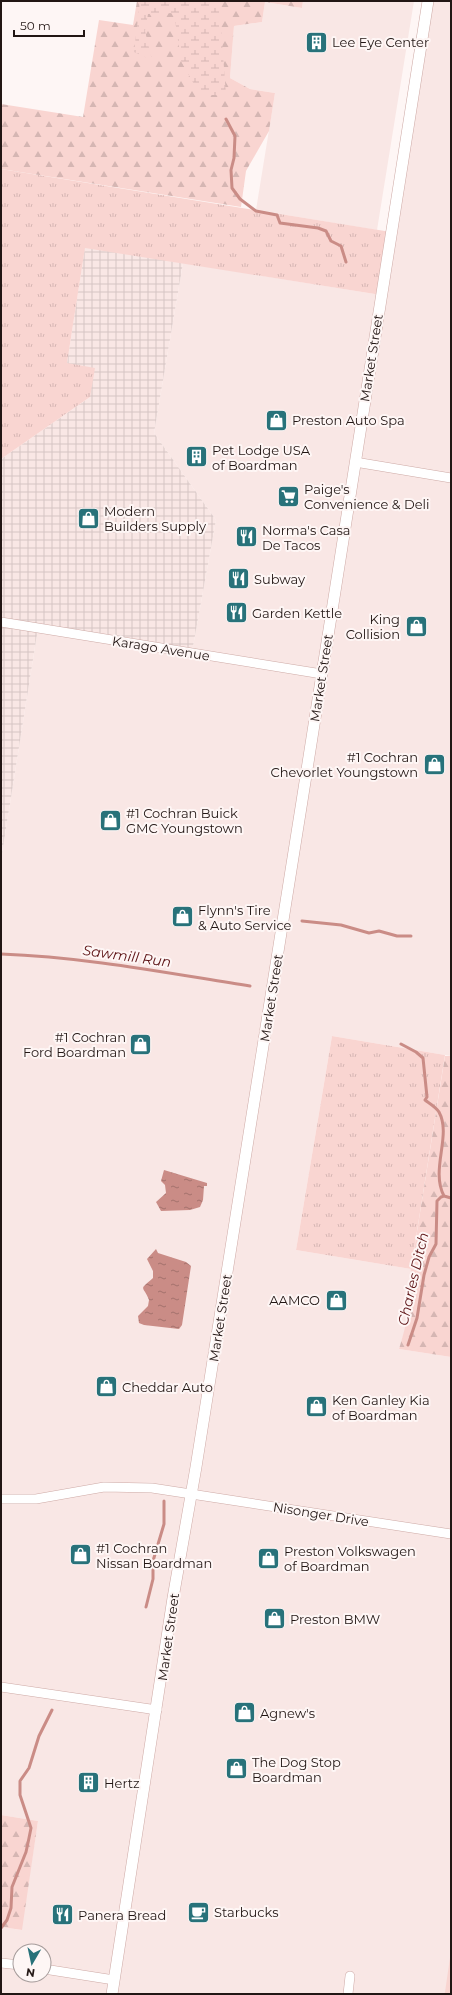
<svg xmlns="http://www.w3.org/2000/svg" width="452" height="1995" viewBox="0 0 452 1995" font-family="Montserrat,sans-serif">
	<defs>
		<pattern id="industrial-grid" width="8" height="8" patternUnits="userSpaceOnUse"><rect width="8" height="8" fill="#f9e7e5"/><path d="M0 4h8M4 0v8" fill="none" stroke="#d5c5c4"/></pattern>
		<pattern id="grass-tufts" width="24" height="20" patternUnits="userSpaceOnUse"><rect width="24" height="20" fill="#f9d5d1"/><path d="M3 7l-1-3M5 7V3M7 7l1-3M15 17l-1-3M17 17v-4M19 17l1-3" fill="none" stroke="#d5b6b3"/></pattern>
		<pattern id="forest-firs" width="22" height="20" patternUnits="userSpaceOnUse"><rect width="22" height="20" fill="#f9d5d1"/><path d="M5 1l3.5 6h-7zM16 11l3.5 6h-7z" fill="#d5b6b3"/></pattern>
		<pattern id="wetland-marsh" width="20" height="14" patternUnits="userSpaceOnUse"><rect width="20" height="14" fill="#f9d5d1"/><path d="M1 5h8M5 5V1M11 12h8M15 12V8" fill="none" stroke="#d5b6b3"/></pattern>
		<pattern id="water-ripples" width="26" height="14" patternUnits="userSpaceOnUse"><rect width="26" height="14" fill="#ca8c86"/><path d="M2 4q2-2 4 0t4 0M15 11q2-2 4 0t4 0" fill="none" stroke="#a4716c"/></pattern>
	</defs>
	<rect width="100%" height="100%" fill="#fef6f5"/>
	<path fill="#f9e7e5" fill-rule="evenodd" d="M303,1H414L377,230L256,210L275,93L250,89L230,78L234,26L262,22L265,2L302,8Z
		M428,1H451V1056L332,1036L296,1250L411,1269L412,1285L406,1327L399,1349L451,1357V1994H1V1927L21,1930L38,1821L1,1815V860L38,628L192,652L216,520L154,433L183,263L381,295ZM20,1951H44V1975H20Z"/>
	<path fill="url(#industrial-grid)" d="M85,247L183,263L154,433L216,520L192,652L38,628L1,860V459L90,397L67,363Z"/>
	<path fill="url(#grass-tufts)" d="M1,169L391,232L381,295L85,248L67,363L95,368L90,397L1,459Z
		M332,1036L445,1055L411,1269L296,1250Z"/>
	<path fill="url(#forest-firs)" d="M137,1H303L302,8L265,2L262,22L234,26L230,78L250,89L275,93L269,131L246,171L241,207L1,169V104L83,117L99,20L133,25Z
		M445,1056H451V1357L399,1349C407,1323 413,1296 411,1269Z
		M1,1815L38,1821L22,1930L1,1927Z"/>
	<path fill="url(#wetland-marsh)" d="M140,1H219L226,95H200L181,61L174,13L148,14L145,31L152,60L134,52Z"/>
	<path fill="#f9d5d1" d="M451,1951V1994H444L445,1992Z"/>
	<path fill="url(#water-ripples)" d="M164,1170L207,1183V1186H204L203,1200L200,1207L190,1210L161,1211L156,1202L166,1193L165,1185L161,1181Z
		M156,1249L158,1253L186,1262L191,1266L182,1325L179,1329L144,1325L139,1323L138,1316L148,1306L149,1300C143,1285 138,1291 153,1278V1271L147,1259Z"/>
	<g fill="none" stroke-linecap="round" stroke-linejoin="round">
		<path stroke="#ca8c86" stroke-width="3" d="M226,119L235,136L234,158L231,170L232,188L240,199L256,211L277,215L280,223L318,228L326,231L331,241L341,246L346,262
			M302,921L341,925L369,933L379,931L397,936H411
			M1,954C85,957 167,973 250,986
			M401,1044L416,1052L423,1058L427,1097L425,1100C429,1103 436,1107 439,1112C452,1136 430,1169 444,1196L451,1198
			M408,1345L417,1318L424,1275L429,1257L436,1244L437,1201L441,1197L444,1196
			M146,1607L153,1579V1561L164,1524V1501
			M1,1928L7,1920L11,1908L12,1887L26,1852L29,1838L31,1828L20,1795V1781L29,1768L39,1736L52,1710"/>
		<defs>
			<path id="minor" d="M355,462L451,478
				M1,622L322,674
				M1,1499H36L104,1487L152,1488L451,1534
				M1,1687L157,1710
				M1,1963L20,1965
				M44,1969L114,1980
				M348,1994L350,1976"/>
			<path id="major" d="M112,1994L173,1598L196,1467L302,801L428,1"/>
		</defs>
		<use href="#minor" stroke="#ceaaa6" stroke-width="10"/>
		<use href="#major" stroke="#ceaaa6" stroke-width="12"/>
		<use href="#minor" stroke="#fff" stroke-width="9"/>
		<use href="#major" stroke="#fff" stroke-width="11"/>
	</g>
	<defs>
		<symbol id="building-square" viewBox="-11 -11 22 22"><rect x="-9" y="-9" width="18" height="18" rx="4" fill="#28727a" stroke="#fef6f5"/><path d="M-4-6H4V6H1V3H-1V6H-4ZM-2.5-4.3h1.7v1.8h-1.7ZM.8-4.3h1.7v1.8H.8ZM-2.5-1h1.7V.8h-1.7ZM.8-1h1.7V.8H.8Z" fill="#fff"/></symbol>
		<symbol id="shop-square" viewBox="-11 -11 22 22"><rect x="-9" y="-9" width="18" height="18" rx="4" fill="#28727a" stroke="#fef6f5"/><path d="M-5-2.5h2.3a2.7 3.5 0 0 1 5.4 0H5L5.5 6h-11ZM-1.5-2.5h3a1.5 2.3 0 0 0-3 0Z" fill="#fff"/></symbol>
		<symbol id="supermarket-square" viewBox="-11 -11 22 22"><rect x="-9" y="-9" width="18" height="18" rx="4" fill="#28727a" stroke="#fef6f5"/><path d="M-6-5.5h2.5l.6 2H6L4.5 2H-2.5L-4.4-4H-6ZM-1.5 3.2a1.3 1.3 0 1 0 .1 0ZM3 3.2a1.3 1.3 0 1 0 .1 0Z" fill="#fff"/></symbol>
		<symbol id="restaurant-square" viewBox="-11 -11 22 22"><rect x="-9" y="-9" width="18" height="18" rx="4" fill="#28727a" stroke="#fef6f5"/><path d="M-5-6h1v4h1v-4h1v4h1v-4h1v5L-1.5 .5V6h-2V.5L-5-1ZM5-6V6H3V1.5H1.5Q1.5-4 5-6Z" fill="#fff"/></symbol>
		<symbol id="cafe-square" viewBox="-11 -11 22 22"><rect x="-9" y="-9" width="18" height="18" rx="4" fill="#28727a" stroke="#fef6f5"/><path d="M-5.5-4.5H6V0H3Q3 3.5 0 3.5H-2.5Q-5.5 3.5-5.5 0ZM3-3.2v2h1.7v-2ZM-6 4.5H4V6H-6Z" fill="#fff"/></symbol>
	</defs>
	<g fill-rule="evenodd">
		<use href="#building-square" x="304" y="30" width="25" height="25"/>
		<use href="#shop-square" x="264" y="408" width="25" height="25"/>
		<use href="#building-square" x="184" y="444" width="25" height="25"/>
		<use href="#supermarket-square" x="276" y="484" width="25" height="25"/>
		<use href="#shop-square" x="76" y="506" width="25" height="25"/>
		<use href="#restaurant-square" x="234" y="524" width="25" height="25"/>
		<use href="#restaurant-square" x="226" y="566" width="25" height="25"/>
		<use href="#restaurant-square" x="224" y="600" width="25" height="25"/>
		<use href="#shop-square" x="404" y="614" width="25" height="25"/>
		<use href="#shop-square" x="422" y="752" width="25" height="25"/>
		<use href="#shop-square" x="98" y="808" width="25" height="25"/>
		<use href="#shop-square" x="170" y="904" width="25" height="25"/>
		<use href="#shop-square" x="128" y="1032" width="25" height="25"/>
		<use href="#shop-square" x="324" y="1288" width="25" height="25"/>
		<use href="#shop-square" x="94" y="1374" width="25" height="25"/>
		<use href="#shop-square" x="304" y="1394" width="25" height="25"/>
		<use href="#shop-square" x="68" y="1542" width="25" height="25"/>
		<use href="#shop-square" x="256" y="1546" width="25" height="25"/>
		<use href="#shop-square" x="262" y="1606" width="25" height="25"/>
		<use href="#shop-square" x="232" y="1700" width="25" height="25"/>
		<use href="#shop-square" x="224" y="1756" width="25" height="25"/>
		<use href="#building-square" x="76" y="1770" width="25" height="25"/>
		<use href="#cafe-square" x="186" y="1900" width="25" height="25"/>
		<use href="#restaurant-square" x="50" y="1902" width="25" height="25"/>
	</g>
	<g text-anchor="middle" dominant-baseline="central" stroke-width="4" stroke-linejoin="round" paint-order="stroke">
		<g font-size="13" fill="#221614" stroke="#fef6f5" text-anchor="start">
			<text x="332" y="42">Lee Eye Center</text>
			<text x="292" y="420">Preston Auto Spa</text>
			<text x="212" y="450">Pet Lodge USA<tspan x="212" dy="15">of Boardman</tspan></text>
			<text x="304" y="489">Paige's<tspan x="304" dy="15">Convenience &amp; Deli</tspan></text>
			<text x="104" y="511">Modern<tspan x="104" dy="15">Builders Supply</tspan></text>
			<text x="262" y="530">Norma's Casa<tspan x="262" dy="15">De Tacos</tspan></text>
			<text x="254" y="579">Subway</text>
			<text x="252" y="613">Garden Kettle</text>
			<text x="400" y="619" text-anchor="end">King<tspan x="400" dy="15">Collision</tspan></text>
			<text x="418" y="757" text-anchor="end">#1 Cochran<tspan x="418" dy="15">Chevorlet Youngstown</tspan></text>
			<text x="126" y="813">#1 Cochran Buick<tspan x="126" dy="15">GMC Youngstown</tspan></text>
			<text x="198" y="910">Flynn's Tire<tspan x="198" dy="15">&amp; Auto Service</tspan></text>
			<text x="126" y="1037" text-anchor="end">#1 Cochran<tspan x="126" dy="15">Ford Boardman</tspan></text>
			<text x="320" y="1300" text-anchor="end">AAMCO</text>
			<text x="122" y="1387">Cheddar Auto</text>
			<text x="332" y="1400">Ken Ganley Kia<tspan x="332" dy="15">of Boardman</tspan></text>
			<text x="96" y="1548">#1 Cochran<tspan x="96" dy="15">Nissan Boardman</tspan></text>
			<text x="284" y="1551">Preston Volkswagen<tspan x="284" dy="15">of Boardman</tspan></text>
			<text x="290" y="1619">Preston BMW</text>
			<text x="260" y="1713">Agnew's</text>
			<text x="252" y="1762">The Dog Stop<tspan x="252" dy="15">Boardman</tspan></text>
			<text x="104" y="1783">Hertz</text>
			<text x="214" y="1912">Starbucks</text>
			<text x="78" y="1915">Panera Bread</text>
		</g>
		<g font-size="13" fill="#221614" stroke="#fef6f5">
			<text transform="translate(371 358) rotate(-81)">Market Street</text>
			<text transform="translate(161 648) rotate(9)">Karago Avenue</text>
			<text transform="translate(321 678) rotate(-81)">Market Street</text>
			<text transform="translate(271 998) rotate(-81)">Market Street</text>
			<text transform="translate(220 1318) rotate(-81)">Market Street</text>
			<text transform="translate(321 1514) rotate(9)">Nisonger Drive</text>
			<text transform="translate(168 1637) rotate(-82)">Market Street</text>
		</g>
		<g font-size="14" font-style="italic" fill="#5b1012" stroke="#fef6f5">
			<text transform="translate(127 956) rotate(8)">Sawmill Run</text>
			<text transform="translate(413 1279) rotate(-77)">Charles Ditch</text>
		</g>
	</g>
	<rect width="452" height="1995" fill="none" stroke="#221614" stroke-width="4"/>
	<g transform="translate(32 1963) rotate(189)"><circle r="19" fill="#fef6f5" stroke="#a69c9b"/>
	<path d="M0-3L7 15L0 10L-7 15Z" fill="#28727a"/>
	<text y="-6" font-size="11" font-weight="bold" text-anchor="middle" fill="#221614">N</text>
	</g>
	<path d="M14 30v6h70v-6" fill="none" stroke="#221614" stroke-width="2"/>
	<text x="20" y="30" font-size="12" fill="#221614" stroke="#fef6f5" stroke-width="3" paint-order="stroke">50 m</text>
</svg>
